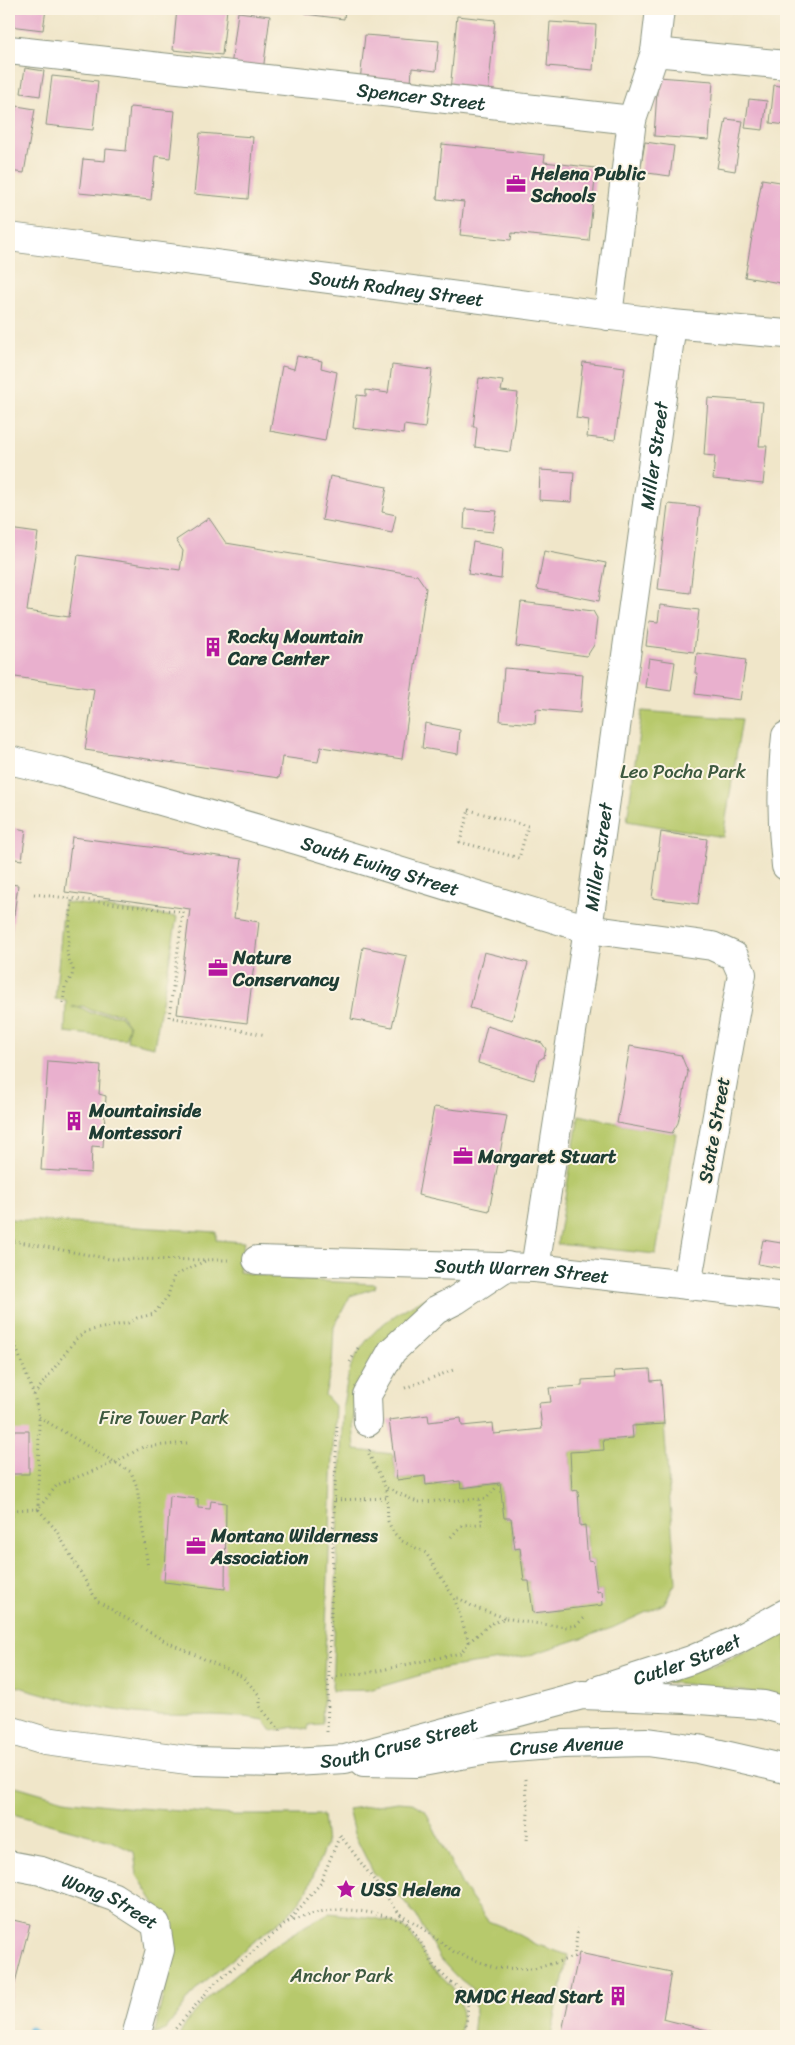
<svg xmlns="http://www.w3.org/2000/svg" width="795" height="2045" viewBox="0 0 795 2045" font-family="Sriracha,sans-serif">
	<rect width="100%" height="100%" fill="#fcf5e5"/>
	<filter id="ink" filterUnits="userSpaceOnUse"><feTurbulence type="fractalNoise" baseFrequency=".02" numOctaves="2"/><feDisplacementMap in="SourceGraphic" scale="10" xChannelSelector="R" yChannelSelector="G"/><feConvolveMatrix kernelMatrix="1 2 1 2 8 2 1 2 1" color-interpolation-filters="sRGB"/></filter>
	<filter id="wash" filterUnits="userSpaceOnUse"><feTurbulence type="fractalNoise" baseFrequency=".0096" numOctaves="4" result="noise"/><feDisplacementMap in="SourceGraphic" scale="20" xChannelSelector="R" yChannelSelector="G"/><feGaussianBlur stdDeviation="1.12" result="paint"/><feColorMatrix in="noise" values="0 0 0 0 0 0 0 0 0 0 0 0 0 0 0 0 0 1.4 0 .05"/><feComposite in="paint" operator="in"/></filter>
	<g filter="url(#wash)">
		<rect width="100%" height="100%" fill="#f0e6c9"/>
		<path fill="#b7c96c" stroke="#6b8350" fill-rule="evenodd" d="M642,711L742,719L723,837L627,821Z
			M64,902L177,917L154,1047L127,1041L129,1026L125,1039L65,1032L66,1000L55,999ZM83,1006L92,1011L120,1013L129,1026L119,1015L91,1013L82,1008L72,1007Z
			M579,1115L617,1123L676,1133L656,1254L557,1244Z
			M9,1219L216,1232V1240L244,1242L239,1272L299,1280L376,1284L375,1288L350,1296L334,1327L332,1365L325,1395L335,1406L322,1724L308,1725V1730L294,1727L272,1731L264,1720C229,1713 194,1716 158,1715C108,1712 56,1698 9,1684Z
			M441,1291L443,1296L356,1403L353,1423L355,1450L393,1454L397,1480L425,1476L426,1485L460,1481L461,1488L500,1483L504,1518H511L515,1549L520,1548L524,1581H529L533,1613L603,1604L602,1591L597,1592L593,1561L588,1560L586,1525L580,1526L578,1491H572L570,1452L604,1449L603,1440L633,1438L632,1426L664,1424L676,1582L664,1604L612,1628L527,1656L445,1668L369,1690L332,1691L343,1404C346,1391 347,1374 353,1362C371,1325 405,1307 441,1291Z
			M786,1631V1697L740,1690L667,1682V1679L714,1665L742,1654Z
			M9,1784L64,1800L125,1807L234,1815H323L326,1844L307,1891L293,1910L198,1987L166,2029L154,2035L166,1982L170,1951L164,1918L137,1875L134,1852L111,1841L9,1813Z
			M398,1802L412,1803L425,1810L463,1887L488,1921L508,1929L535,1944L568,1955L551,2036H472L475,2009L473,1989L456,1976L440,1959L417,1917L404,1901L373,1872L354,1834L348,1809Z
			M329,1913L373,1918L392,1922L410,1932L429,1964L458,1994L462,2009L460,2036H179C188,2017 205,2001 221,1987C255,1957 288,1934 329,1913Z"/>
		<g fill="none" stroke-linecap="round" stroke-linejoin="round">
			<path stroke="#63b7df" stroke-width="9" d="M31,2031L36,2036"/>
		</g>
		<g id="blocks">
			<path fill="#e9b0ce" d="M9,9H46L43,30L9,26Z
				M177,9H227L222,55L173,50Z
				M305,9H345L344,19L305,14Z
				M238,12L270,16L263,71L231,67Z
				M457,16L495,20L488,95L450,91Z
				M550,22L596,25L593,70L547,66Z
				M365,35L439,41L436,71L412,68L411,85L360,81Z
				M25,68L44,71L40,96L21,93Z
				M52,76L98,81L93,130L46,125Z
				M658,77L713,81L709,140L654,136Z
				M774,85L786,87V125L770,123Z
				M749,99L767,101L763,130L745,128Z
				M17,106L35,109L24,173L9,171V108L16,110Z
				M130,107L175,111L170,158L155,156L151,200L79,193L83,159L105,161L106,149L126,151Z
				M726,119L743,121L735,171L717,168Z
				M200,133L253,137L248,199L194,194Z
				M645,142L674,146L670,176L640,172Z
				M442,144L545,155L544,162L596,168L589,241L512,233L511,240L460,235L464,202L437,199Z
				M762,179L786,183V284L745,277Z
				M297,356L322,361L321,368L337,372L325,441L270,431L282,366L294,369Z
				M583,362L625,367L615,440L587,437L589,420L576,418Z
				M392,365L432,370L425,428L404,425L403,434L353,428L357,395L366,396V390L388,393Z
				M479,378L503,381L501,391L518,393L510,452L475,447L477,427H473Z
				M708,398L763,402L759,446H767L763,484L713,479L715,456L704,455Z
				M540,470L574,472L572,502L539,500Z
				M330,476L387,487L382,512L396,515L392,533L322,520Z
				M668,504L700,507L690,593L658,589Z
				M465,509L497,511L493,532L464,529Z
				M209,518L226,543L417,575L426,588L402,759L321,747L318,762L282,757L279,778L85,750L94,689L9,676V529L38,533L27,611L69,617L78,555L180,570L183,551L176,540Z
				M473,542L503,548L501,579L468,574Z
				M544,551L606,563L599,601L537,589Z
				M521,602L593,611L597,618L594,645L587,656L516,646Z
				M660,605L699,610L694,652L646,646L649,621L658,622Z
				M697,653L746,660L740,700L695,694L698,673H695Z
				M649,658L675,662L671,691L645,687Z
				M504,668L583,674L580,713L536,709L535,724L500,721Z
				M425,723L460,730L458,754L422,748Z
				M9,827L26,830L22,860L9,858Z
				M661,832L707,839L698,904L652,898Z
				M72,837L242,859L234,918L259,922L247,1023L177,1014L190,909L65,892Z
				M9,884L18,885L10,944L9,943Z
				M363,947L407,956L392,1027L351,1019Z
				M484,952L528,963L512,1020L470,1008Z
				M487,1026L542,1043L546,1049L544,1057L539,1060L534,1080L478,1063Z
				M630,1046L681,1055L688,1072L678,1123L672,1133L617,1123Z
				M48,1061L101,1065L99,1094L106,1096L103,1147L92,1146L91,1173L41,1170Z
				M434,1107L507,1116L489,1211L418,1195Z
				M783,1230L786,1231V1269L758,1264L763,1240L781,1243Z
				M650,1369L651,1381L661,1380L664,1424L632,1426L633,1438L603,1440L604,1450L570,1452L572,1491L578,1490L580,1526L585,1525L588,1560L593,1561L597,1592L602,1591L603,1605L533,1613L529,1581H524L520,1548L515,1549L511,1518H504L500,1483L461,1488L460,1481L426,1485L425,1476L397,1480L389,1420L428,1415L429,1422L461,1418L462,1426L493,1423L494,1434L542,1429L539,1403L551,1402L549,1388L582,1386V1380L615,1378L614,1371Z
				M9,1431H29V1474H9Z
				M170,1496L198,1499V1508L210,1509L211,1501L226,1503L225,1589L164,1582Z
				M9,1919L30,1924L9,2006Z
				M579,1953L671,1972L663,2019L731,2036H561Z"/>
		</g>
	</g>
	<g filter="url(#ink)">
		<use href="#blocks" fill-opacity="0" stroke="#88927e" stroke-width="1"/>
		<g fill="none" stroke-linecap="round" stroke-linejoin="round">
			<defs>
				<g id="minor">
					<path id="s1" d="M9,50L632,120L655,52L786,65"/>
					<path d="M655,52L660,9"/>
					<path id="s2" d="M9,237L672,324L786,334"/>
					<path d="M608,316L632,120"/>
					<path d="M786,736C781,781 781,821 786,866"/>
					<path id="s3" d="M9,760L60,772L297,840L588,929L712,946L734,956L742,974L687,1285"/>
					<path id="s4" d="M257,1260L535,1268L786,1296"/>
					<path id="s5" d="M535,1268L588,929L672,324"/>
					<path d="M368,1422L367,1395L392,1351L436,1310L456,1300L507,1266"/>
					<path id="s6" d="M598,1690L691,1660L735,1641L786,1613"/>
					<path id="s7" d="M9,1730L45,1741L195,1761L276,1763L345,1759L582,1695L687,1699L764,1705L786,1711"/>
					<path id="s8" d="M364,1762L417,1763L488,1750L563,1744L647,1742L698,1749L786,1769"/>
					<path id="s9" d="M9,1865L41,1871L114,1897L156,1924L160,1950L136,2036"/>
				</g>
			</defs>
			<use href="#minor" stroke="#88927e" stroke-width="30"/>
			<path stroke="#88927e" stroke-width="3" stroke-dasharray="1 4" stroke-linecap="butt" d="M469,810L528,826L519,858L460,842Z
				M34,894L183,912L169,1017L266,1035
				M63,1003L65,987L72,976L73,970L67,954L72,900
				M9,1240L110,1259L228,1260
				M9,1329L34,1395L39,1417L38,1509L9,1510
				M350,1362L358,1348
				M405,1388L456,1369
				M34,1395L76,1339L87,1331L128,1323L137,1318L154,1314L168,1296L174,1276L205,1261
				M39,1417L131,1472L137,1487L148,1568
				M187,1443L143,1447L116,1462L57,1485L38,1509L56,1530L97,1601L163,1640L243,1677L260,1696V1707L280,1731
				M370,1450L368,1452C374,1466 387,1484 387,1498
				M387,1488L417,1502L486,1499L500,1483
				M335,1500L387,1498L388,1521L393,1532L402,1541L426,1553L454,1598
				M451,1537L462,1525L482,1524L479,1500
				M469,1642L454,1598H459L473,1607L506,1618
				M328,1681L341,1675L367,1673L461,1653L469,1642L490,1624L506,1618L525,1622L567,1627L576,1625L587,1616
				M327,1732L337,1426
				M525,1779L528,1810L527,1842
				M340,1835L420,1941L434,1966L449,1981L464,1991L468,2006L465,2036
				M400,1914L418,1925L454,1952L496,1968L534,1969L574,1957L578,1928
				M288,1922C301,1918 314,1912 326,1911C352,1907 379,1914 404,1921
				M169,2036L214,1984L288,1922L320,1884L340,1835"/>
			<use href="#minor" stroke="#fff" stroke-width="28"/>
		</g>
	</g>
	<defs>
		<symbol id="office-bare" viewBox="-9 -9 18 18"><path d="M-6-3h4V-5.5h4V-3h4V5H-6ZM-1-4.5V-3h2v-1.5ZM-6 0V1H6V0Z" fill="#b5179e" stroke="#fcf5e5" stroke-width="2.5" paint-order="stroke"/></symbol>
		<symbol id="building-bare" viewBox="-9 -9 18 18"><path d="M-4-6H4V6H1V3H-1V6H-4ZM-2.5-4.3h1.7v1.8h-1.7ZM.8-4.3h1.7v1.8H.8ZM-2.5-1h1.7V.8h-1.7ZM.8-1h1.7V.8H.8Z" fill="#b5179e" stroke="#fcf5e5" stroke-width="2.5" paint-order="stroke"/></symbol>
		<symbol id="sight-bare" viewBox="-9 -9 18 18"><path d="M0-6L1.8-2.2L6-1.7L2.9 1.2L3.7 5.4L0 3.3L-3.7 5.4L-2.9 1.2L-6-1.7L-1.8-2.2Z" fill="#b5179e" stroke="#fcf5e5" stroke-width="2.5" paint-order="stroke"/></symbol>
	</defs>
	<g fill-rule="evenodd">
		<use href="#office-bare" x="502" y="170" width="28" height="28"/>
		<use href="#building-bare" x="199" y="633" width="28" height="28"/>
		<use href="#office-bare" x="204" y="954" width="28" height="28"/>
		<use href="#building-bare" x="60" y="1107" width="28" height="28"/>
		<use href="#office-bare" x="449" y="1142" width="28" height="28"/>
		<use href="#office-bare" x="182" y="1532" width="28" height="28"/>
		<use href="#sight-bare" x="332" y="1875" width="28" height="28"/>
		<use href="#building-bare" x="604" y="1982" width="28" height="28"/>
	</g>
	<g text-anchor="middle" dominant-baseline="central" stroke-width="4" stroke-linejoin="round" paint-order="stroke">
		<g font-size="19" fill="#1f3d34" stroke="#fcf5e5">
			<text stroke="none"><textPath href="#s1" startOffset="415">Spencer Street</textPath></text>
			<text stroke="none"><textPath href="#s2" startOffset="391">South Rodney Street</textPath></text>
			<text stroke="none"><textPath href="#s5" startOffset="821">Miller Street</textPath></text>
			<text stroke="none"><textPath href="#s5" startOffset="416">Miller Street</textPath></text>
			<text stroke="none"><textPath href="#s3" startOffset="386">South Ewing Street</textPath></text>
			<text transform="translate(714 1130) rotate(-80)">State Street</text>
			<text stroke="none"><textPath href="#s4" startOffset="265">South Warren Street</textPath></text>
			<text stroke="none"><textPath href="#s6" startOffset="94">Cutler Street</textPath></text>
			<text stroke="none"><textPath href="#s7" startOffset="395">South Cruse Street</textPath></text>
			<text stroke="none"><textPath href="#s8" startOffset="204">Cruse Avenue</textPath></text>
			<text stroke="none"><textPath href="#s9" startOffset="108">Wong Street</textPath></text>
		</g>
		<g font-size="19" font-weight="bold" fill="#1f3d34" stroke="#fcf5e5" text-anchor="start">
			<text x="531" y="173">Helena Public<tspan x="531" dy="22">Schools</tspan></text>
			<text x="228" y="636">Rocky Mountain<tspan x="228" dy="22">Care Center</tspan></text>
			<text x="233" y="957">Nature<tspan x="233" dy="22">Conservancy</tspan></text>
			<text x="89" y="1110">Mountainside<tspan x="89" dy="22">Montessori</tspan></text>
			<text x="478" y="1156">Margaret Stuart</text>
			<text x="211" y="1535">Montana Wilderness<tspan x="211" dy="22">Association</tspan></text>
			<text x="361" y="1889">USS Helena</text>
			<text x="603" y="1996" text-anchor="end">RMDC Head Start</text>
		</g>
		<g font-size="19" fill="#3d593f" stroke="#fcf5e5">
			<text x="683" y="771">Leo Pocha Park</text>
			<text x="164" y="1417">Fire Tower Park</text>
			<text x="342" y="1975">Anchor Park</text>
		</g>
	</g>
	<rect width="795" height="2045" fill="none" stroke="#fcf5e5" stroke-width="30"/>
</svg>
